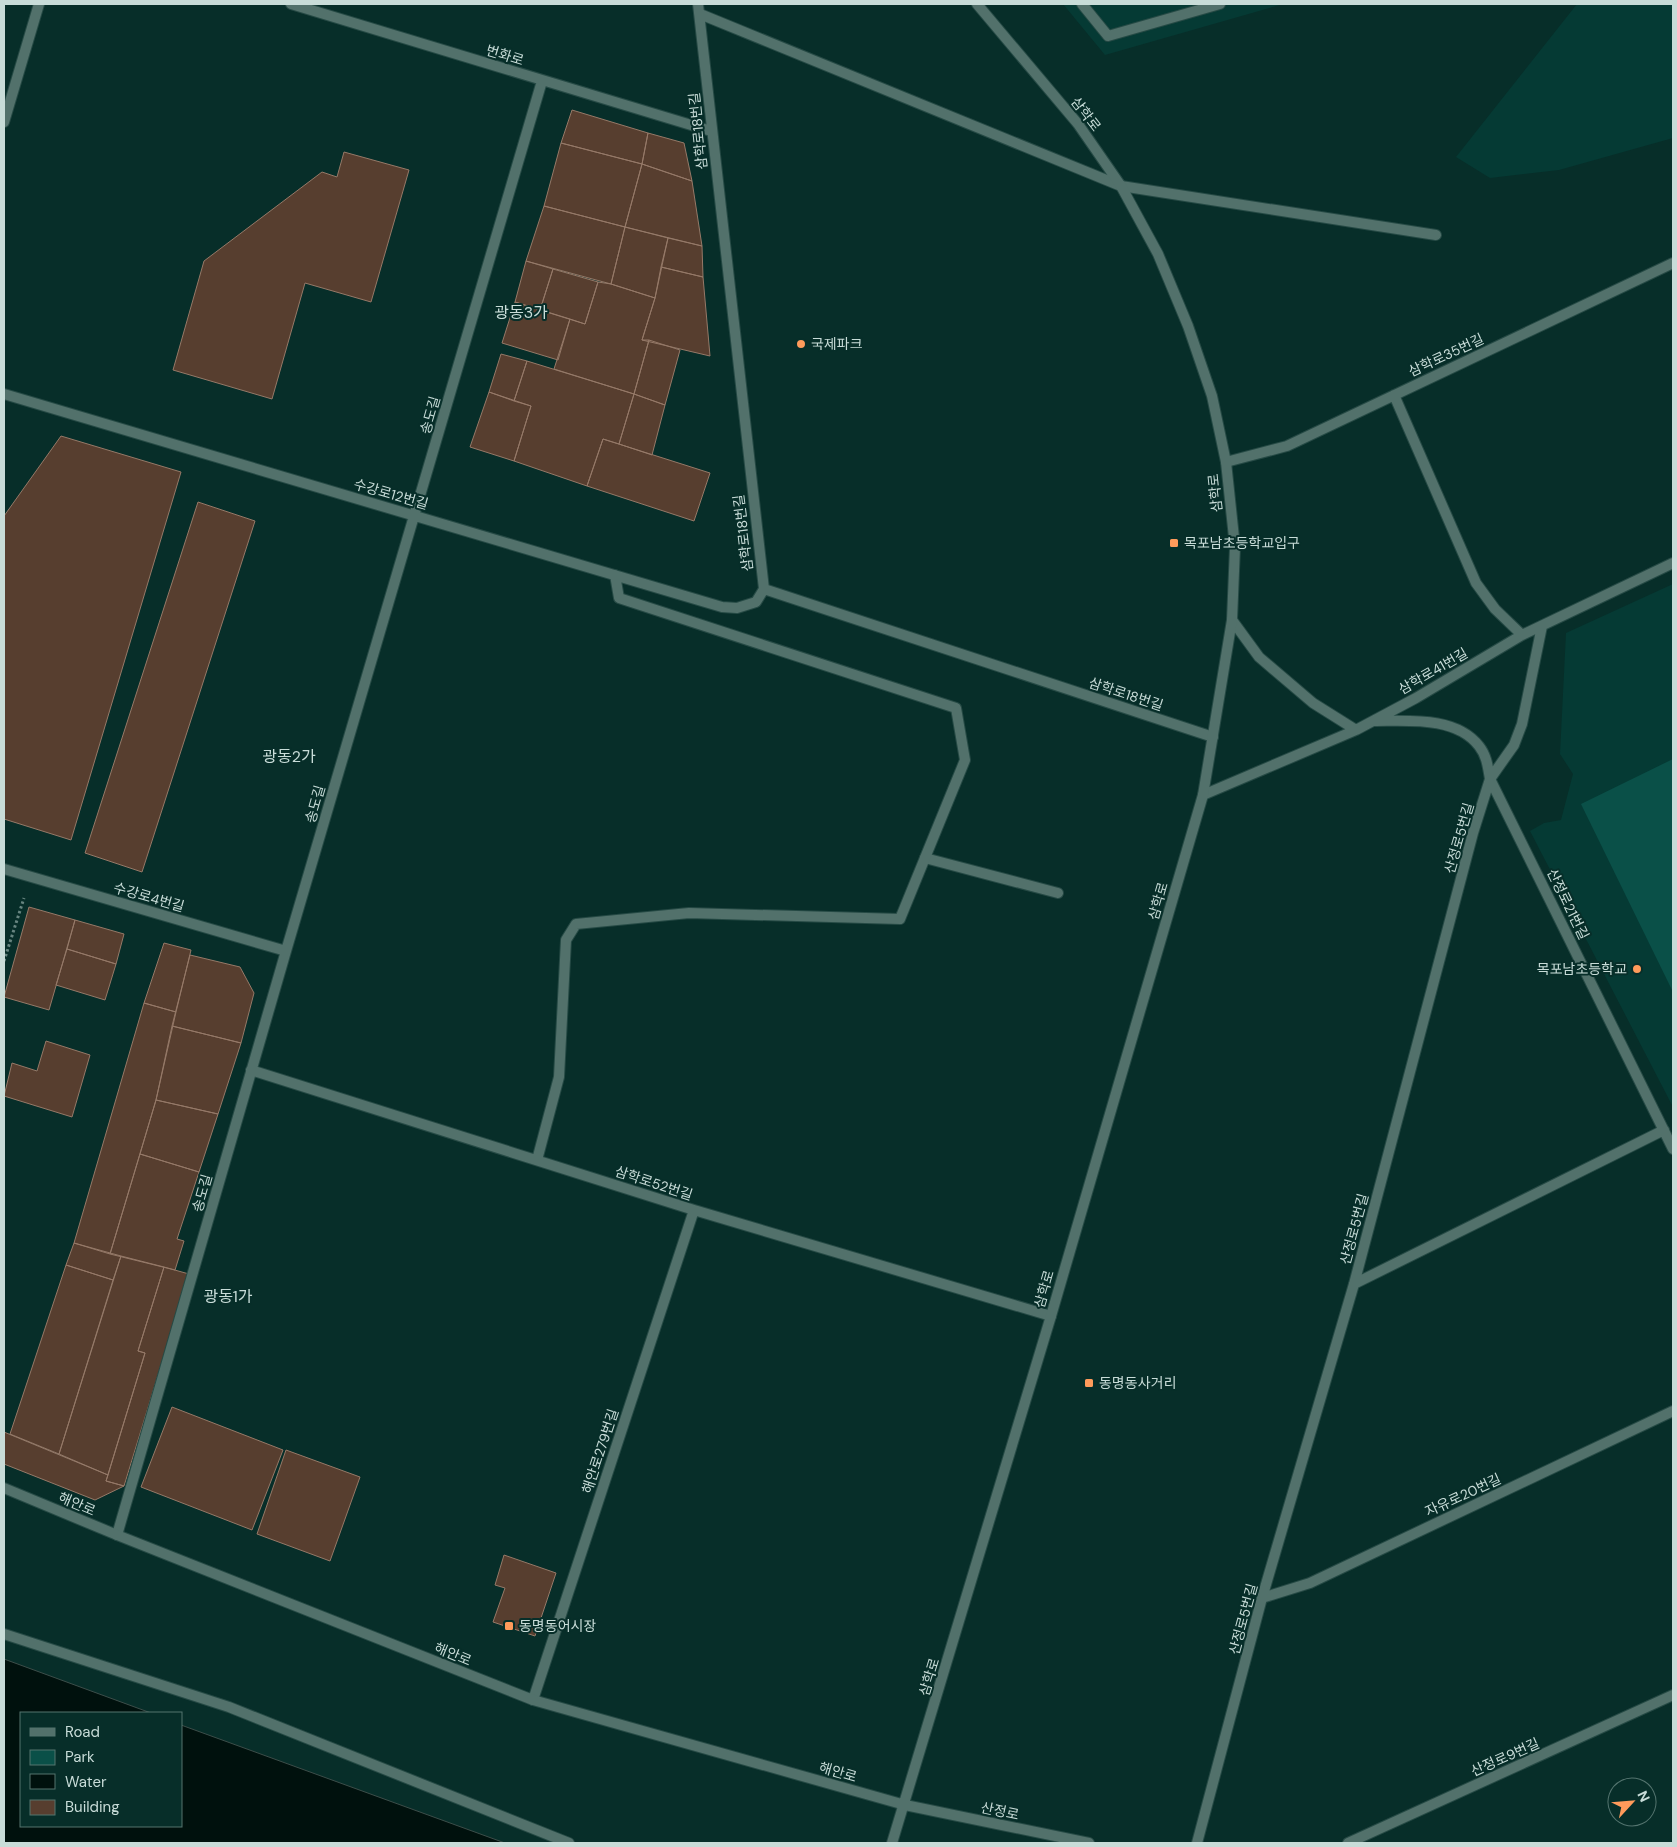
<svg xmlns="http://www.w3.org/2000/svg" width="1677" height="1847" viewBox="0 0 1677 1847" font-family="'DM Sans','Noto Sans KR',sans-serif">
	<rect width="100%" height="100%" fill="#072e29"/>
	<path fill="#053a34" d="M1063,4H1283L1105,55Z
		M1577,4H1673V138L1559,170L1490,178L1456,157Z
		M1673,584V1107L1530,831L1544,823L1561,820L1573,774L1560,754L1566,633Z"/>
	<path fill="#0a5048" d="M1673,759V992L1581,804Z"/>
	<path fill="#00110d" stroke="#3c4e4a" d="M4,1659L151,1713H21V1826H181V1725L505,1843H4Z"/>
	<path fill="#573e2f" stroke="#957968" d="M572,110L648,133L642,164L561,143Z
		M648,133L684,143L692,181L642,164Z
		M561,143L642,164L625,227L544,206Z
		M344,152L409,170L371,302L305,283L272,399L173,370L204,261L322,172L337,177Z
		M642,164L692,181L702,246L625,227Z
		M544,206L625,227L611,284L526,261Z
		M625,227L668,238L655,298L611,284Z
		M668,238L702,246L703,277L661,267Z
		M526,261L553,269L540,310L515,302Z
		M661,267L703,277L710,356L642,340L655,298Z
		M553,269L598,282L585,324L540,310Z
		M598,282L611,284L655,298L642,340H649L634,394L554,369L570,319L585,324Z
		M515,302L570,319L558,360L502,343Z
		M649,340L680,350L665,405L634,394Z
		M501,354L527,361L514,401L489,392Z
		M527,361L634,394L619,444L603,439L587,486L514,461L531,406L514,401Z
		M489,392L531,406L514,461L470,447Z
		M634,394L665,405L652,455L619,444Z
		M61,436L181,472L71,840L4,819V516Z
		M603,439L710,473L694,521L587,486Z
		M198,502L255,521L142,872L85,853Z
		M29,907L75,920L49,1010L4,997Z
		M75,920L124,934L116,964L67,949Z
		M164,943L191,950L176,1012L144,1003Z
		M67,949L116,964L105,1000L56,985Z
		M190,955L240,967L254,993L241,1043L172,1026Z
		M144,1003L176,1012L156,1100L110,1254L74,1243Z
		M172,1026L241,1043L218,1114L156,1100Z
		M46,1041L90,1055L72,1117L4,1096L12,1063L37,1071Z
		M156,1100L218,1114L199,1172L140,1154Z
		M140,1154L199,1172L177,1239L184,1241L175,1270L110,1254Z
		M74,1243L121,1256L113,1280L66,1265Z
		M121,1256L164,1267L138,1351L145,1353L108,1475L59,1454Z
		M66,1265L113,1280L59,1454L10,1434Z
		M164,1267L189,1274L124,1486L106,1481L145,1353L138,1351Z
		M172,1407L283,1450L252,1530L141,1487Z
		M4,1432L108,1475L106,1481L124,1486L95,1500L4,1464Z
		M286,1450L360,1477L330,1561L257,1534Z
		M504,1555L556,1573L535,1636L493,1622L505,1588L495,1585Z"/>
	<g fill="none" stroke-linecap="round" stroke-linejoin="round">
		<defs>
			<path id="service" d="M1082,4L1108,36L1220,4
				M1121,186L1436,235
				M925,858L1058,893
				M4,1634L229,1707L569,1843"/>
			<path id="minor" d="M291,4L711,131
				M698,4L764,589
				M700,14L1121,186
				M4,122L39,4
				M4,394L722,607L737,608L756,602L764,589
				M1394,395L1476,583L1495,609L1522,635
				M1226,462L1287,446L1673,263
				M764,589L1213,737
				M1232,620L1259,657L1313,703L1356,730
				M1374,721C1408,721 1456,716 1479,746C1487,756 1488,768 1490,779L1673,1149
				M1203,795L1356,730L1416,698L1522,635L1673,563
				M4,869L286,951
				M251,1070L694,1210L1051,1316
				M537,1160L559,1077L566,940L576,924L689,913L900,919L965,760L956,708L619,598L615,575
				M1354,1284L1664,1130
				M117,1535L286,951L542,81
				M1262,1598L1310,1583L1673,1411
				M533,1700L694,1210
				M1197,1843L1262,1598L1354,1284L1473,833L1490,779L1514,745L1522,724L1542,626
				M1348,1843L1673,1695"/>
			<path id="tertiary" d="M4,1488L117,1535L533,1700L905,1805L1089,1843
				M892,1843L1051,1316L1203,795L1232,620L1235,547L1226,462L1212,396L1188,326L1158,254L1121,186L1078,124L977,4"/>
		</defs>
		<use href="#service" stroke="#264a45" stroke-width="12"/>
		<use href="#minor" stroke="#264a45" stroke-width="12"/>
		<use href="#tertiary" stroke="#264a45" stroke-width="12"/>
		<path stroke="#678580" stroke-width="3" stroke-dasharray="2.5 2.5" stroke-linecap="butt" d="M4,961L24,898"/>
		<use href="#service" stroke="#52716b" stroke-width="10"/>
		<use href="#minor" stroke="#52716b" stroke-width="10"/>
		<use href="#tertiary" stroke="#52716b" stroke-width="10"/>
	</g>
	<g fill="#ff9b5b" stroke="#072e29" stroke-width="2">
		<circle cx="801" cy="344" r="5"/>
		<rect x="1169" y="538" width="10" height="10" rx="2.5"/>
		<circle cx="1637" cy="969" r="5"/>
		<rect x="1084" y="1378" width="10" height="10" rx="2.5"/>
		<rect x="504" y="1621" width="10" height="10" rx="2.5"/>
	</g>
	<g text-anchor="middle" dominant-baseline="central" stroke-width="4" stroke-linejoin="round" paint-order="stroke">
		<g font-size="14" fill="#c8dcd8" stroke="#072e29">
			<text transform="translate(505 55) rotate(17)">번화로</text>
			<text transform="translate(1086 114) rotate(52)">삼학로</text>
			<text transform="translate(698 131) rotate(-96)">삼학로18번길</text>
			<text transform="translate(1446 355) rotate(-25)">삼학로35번길</text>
			<text transform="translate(430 415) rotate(-74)">송도길</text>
			<text transform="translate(1215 493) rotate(-96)">삼학로</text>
			<text transform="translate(391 494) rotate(16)">수강로12번길</text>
			<text transform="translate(743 533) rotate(-97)">삼학로18번길</text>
			<text transform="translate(1433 671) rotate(-30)">삼학로41번길</text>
			<text transform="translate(1126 694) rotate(18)">삼학로18번길</text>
			<text transform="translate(315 804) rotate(-74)">송도길</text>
			<text transform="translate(1459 838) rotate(-74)">산정로5번길</text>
			<text transform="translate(149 897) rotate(16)">수강로4번길</text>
			<text transform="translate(1158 901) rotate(-74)">삼학로</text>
			<text transform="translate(1568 904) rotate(64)">산정로21번길</text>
			<text transform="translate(654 1183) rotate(18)">삼학로52번길</text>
			<text transform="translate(202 1193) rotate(-74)">송도길</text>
			<text transform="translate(1354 1229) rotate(-75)">산정로5번길</text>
			<text transform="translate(1044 1289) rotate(-74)">삼학로</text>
			<text transform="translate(600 1451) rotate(-72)">해안로279번길</text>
			<text transform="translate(1463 1495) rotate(-25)">자유로20번길</text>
			<text transform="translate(77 1504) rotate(23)">해안로</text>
			<text transform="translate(1243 1619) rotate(-75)">산정로5번길</text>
			<text transform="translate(453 1654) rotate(22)">해안로</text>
			<text transform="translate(929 1677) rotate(-73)">삼학로</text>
			<text transform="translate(1505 1757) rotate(-24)">산정로9번길</text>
			<text transform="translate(838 1772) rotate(16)">해안로</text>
			<text transform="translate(1000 1811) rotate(12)">산정로</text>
		</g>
		<g font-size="14" fill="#c8dcd8" stroke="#072e29" text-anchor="start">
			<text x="811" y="344">국제파크</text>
			<text x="1184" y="543">목포남초등학교입구</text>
			<text x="1627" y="969" text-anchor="end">목포남초등학교</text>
			<text x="1099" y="1383">동명동사거리</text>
			<text x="519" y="1626">동명동어시장</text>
		</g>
		<g font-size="16" fill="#c8dcd8" stroke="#072e29">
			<text x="521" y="312">광동3가</text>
			<text x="289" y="756">광동2가</text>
			<text x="228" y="1296">광동1가</text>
		</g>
	</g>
	<rect width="1677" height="1847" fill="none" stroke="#c8dcd8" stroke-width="10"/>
	<rect x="20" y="1712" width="162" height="115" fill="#072e29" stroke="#54746f"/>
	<rect x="30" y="1728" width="25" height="8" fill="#52716b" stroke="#54746f"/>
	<text x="65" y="1737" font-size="15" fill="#c8dcd8">Road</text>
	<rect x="30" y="1750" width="25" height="15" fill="#0a5048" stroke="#54746f"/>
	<text x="65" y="1762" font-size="15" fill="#c8dcd8">Park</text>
	<rect x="30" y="1774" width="25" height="15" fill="#00110d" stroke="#54746f"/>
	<text x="65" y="1787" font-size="15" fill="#c8dcd8">Water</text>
	<rect x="30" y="1800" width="25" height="15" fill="#573e2f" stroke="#54746f"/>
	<text x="65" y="1812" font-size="15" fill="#c8dcd8">Building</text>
	<g transform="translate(1632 1802) rotate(64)"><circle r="24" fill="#072e29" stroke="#54746f"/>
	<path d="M0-4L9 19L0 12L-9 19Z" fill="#ff9b5b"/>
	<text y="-8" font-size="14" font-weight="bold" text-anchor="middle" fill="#c8dcd8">N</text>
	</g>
</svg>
